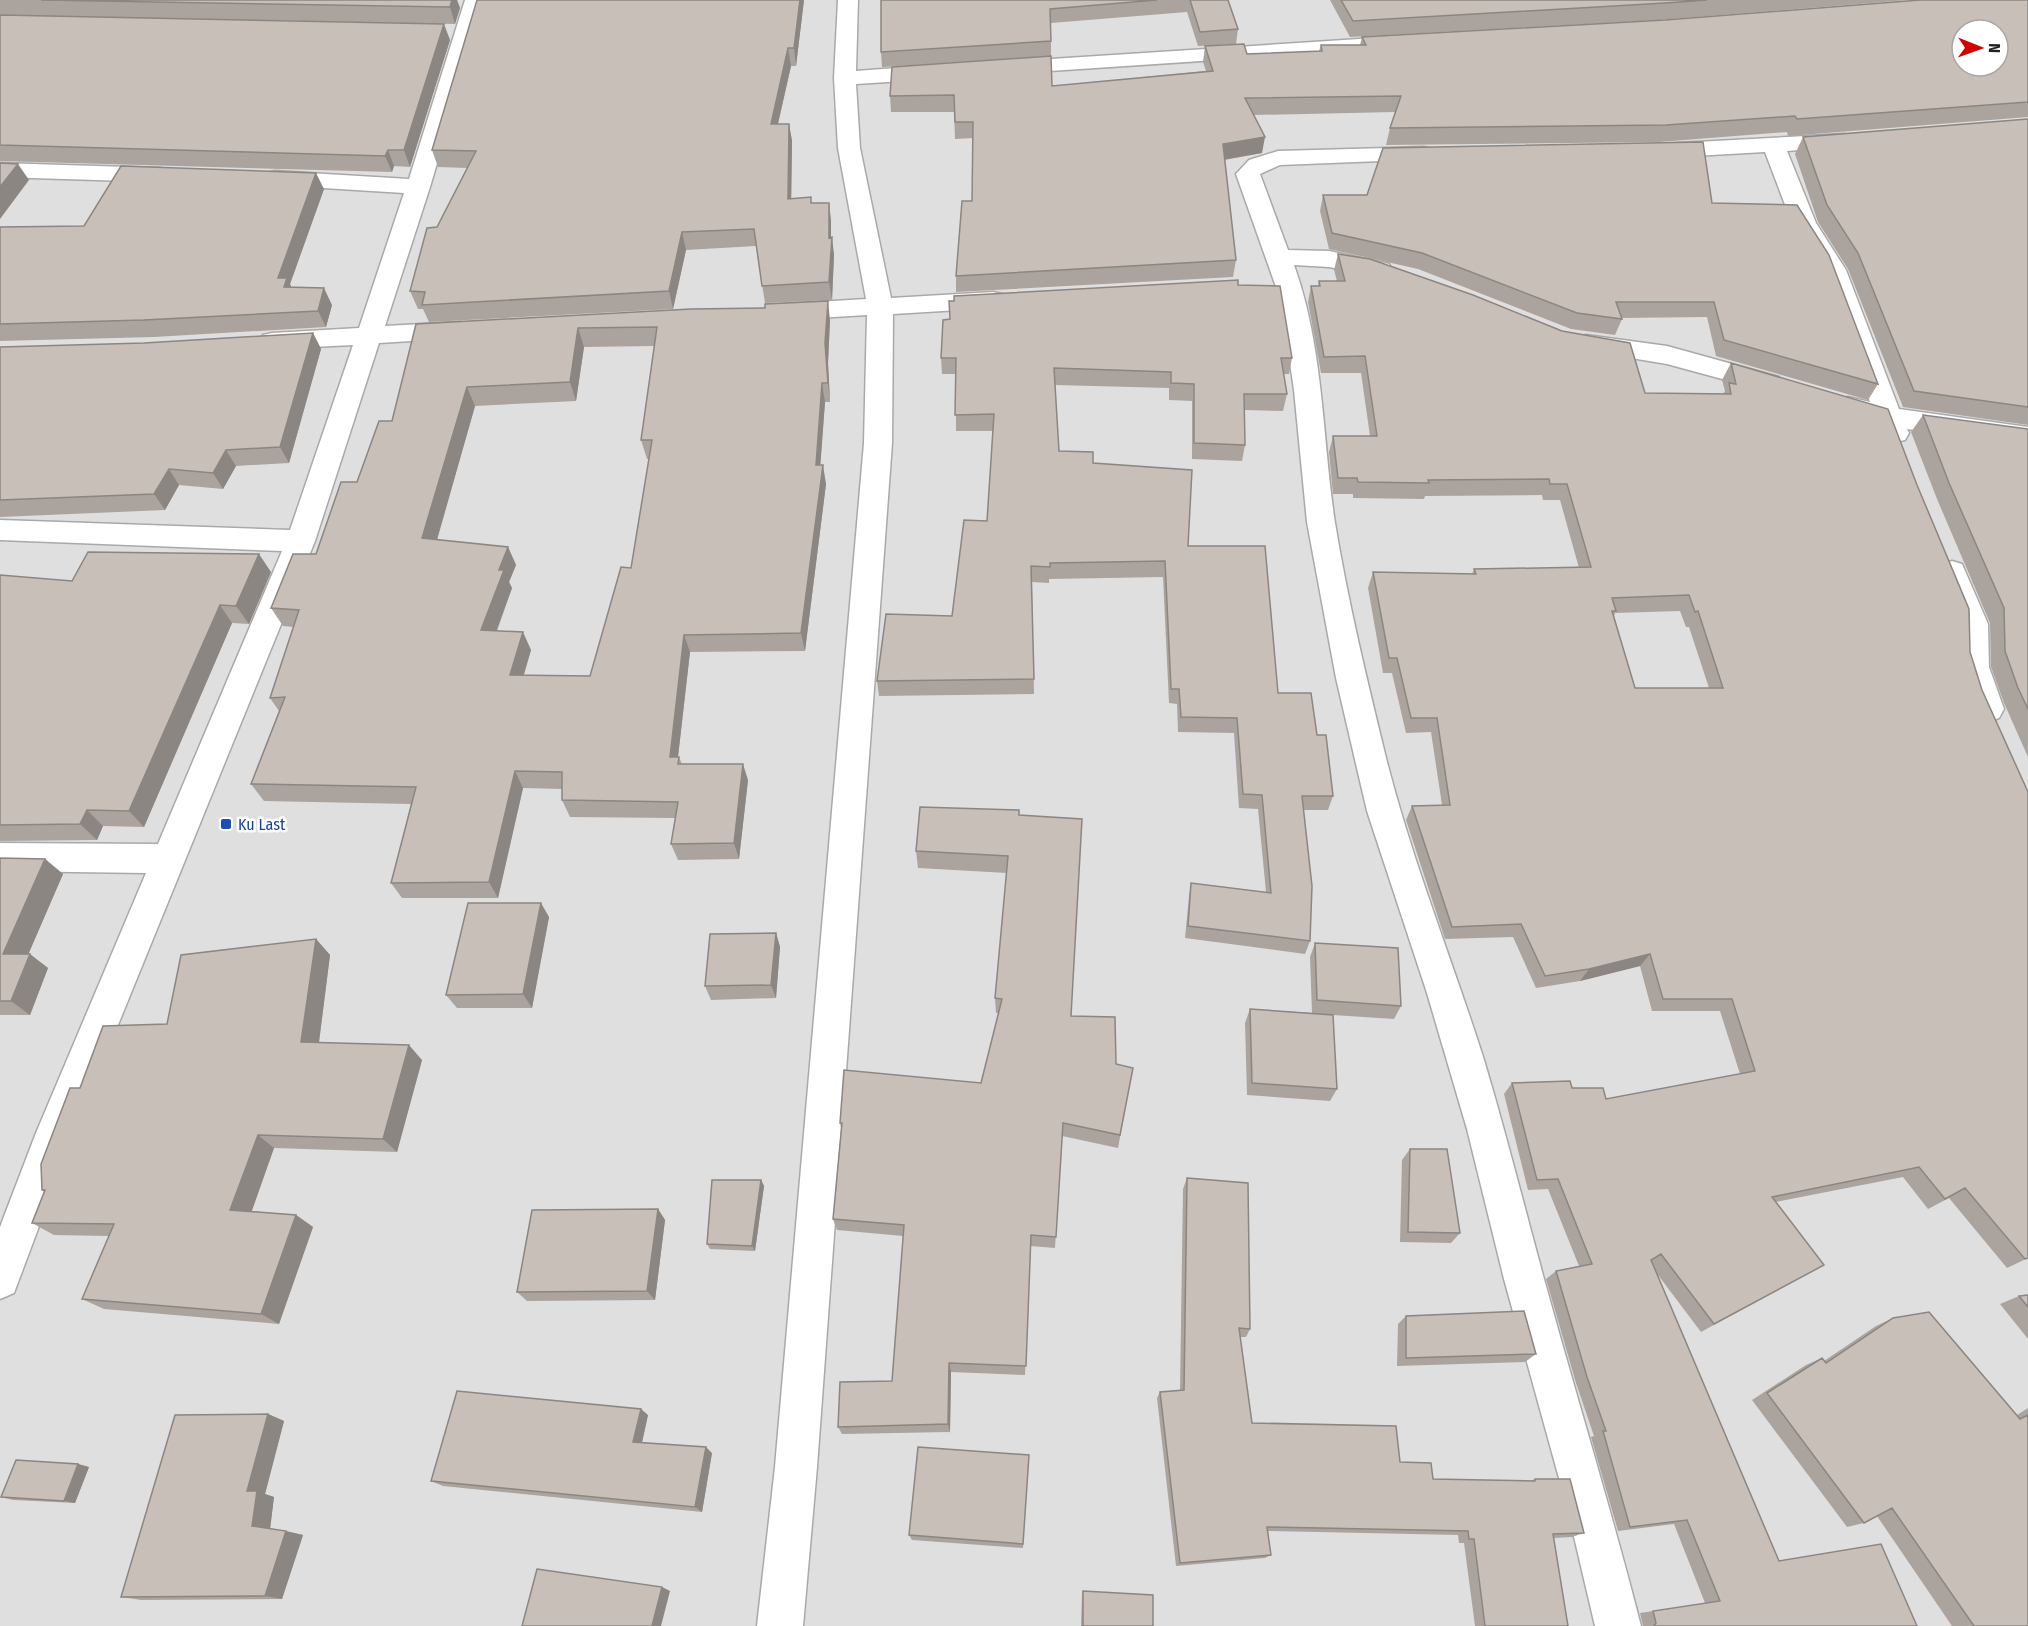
<svg xmlns="http://www.w3.org/2000/svg" width="2028" height="1626" viewBox="0 0 2028 1626" font-family="'Fira Sans Condensed',sans-serif">
	<rect width="100%" height="100%" fill="#f2efe9"/>
	<path fill="#e0dfdf" fill-rule="evenodd" d="M0,0H2028V1626H0ZM1962,30H1998V66H1962Z"/>
	<g fill="none" stroke-linecap="round" stroke-linejoin="round">
		<defs>
			<path id="minor" d="M465,0H485L430,187L385,326L460,322L469,324L473,330L469,336L460,338L379,343L315,541L74,1133L14,1293L0,1299V1227L36,1133L146,873L0,871V843L158,844L282,551L0,540V520L290,530L353,345L272,349L263,347L259,341L263,335L272,333L359,328L404,193L275,185L267,183L263,178L267,173L275,171L409,179Z
				M838,0H858L856,71L936,65L944,67L947,72L944,77L936,79L856,84L860,148L891,298L993,292L1002,294L1006,300L1002,306L993,308L893,314L892,443L817,1467L803,1626H757L775,1467L864,443L867,315L784,320L775,318L771,312L775,306L784,304L866,299L838,148L834,78Z
				M1406,36L1414,37L1417,42L1414,47L1005,74L997,73L994,68L997,63L1005,62Z
				M1844,134L1852,136L1855,141L1852,146L1787,151L1816,223L1846,270L1899,409L2028,427V445L1907,429L1909,433L1905,440L1895,442L1885,440L1877,422L1839,412L1835,406L1839,400L1848,397L1870,402L1822,270L1792,223L1765,152L1659,158L1651,156L1648,151L1651,146L1659,144Z
				M1424,147L1432,149L1435,154L1432,159L1280,165L1260,174L1288,250L1329,251L1389,264L1392,269L1389,274L1380,277L1329,267L1294,265C1324,348 1322,437 1335,523C1348,602 1367,680 1386,758C1412,861 1452,959 1484,1060C1506,1133 1524,1206 1544,1279C1576,1395 1611,1509 1641,1626H1595L1567,1507L1504,1279L1467,1129L1427,993L1367,811L1336,678L1307,522L1294,390L1281,301L1236,174L1249,160L1278,151Z
				M0,163L160,168L168,170L172,175L168,180L160,182L0,177Z
				M1586,335L1667,346L1779,377L1783,383L1779,389L1770,392L1667,364L1577,349L1573,343L1577,337Z
				M1952,561L1962,564L1988,624L1989,667L2004,709L1999,718L1988,722L1977,718L1959,667L1958,624L1937,572L1942,564Z"/>
		</defs>
		<use href="#minor" stroke="#a9a9a9" stroke-width="3"/>
		<use href="#minor" fill="#fff" fill-rule="evenodd"/>
	</g>
	<path fill="#aba49e" fill-rule="evenodd" d="M0,0H457L460,8L455,24L253,20L450,40L410,167L394,166L392,172L0,161Z
		M804,0L796,66H791L778,124H789L792,141L791,198L812,203L831,220V237L834,255L832,300L765,303L756,246L686,250L673,309L429,322L423,309H418L410,291L437,227L467,168L438,167L432,150Z
		M881,0H1228L1238,29L1236,44L1198,46L1187,12L1051,23V56L882,67L881,52Z
		M1330,0H1908L1659,20L1350,37Z
		M2028,0V117L1788,136L1787,132L1659,142L1386,145L1390,128L1395,112L1253,115L1262,153L1225,160L1236,260L1233,277L956,292V276L972,201L973,138L955,139L954,112H891L890,96L1052,86L1206,71L1203,62L1205,46L1247,54L1319,51L1321,45H1360L1362,37Z
		M2028,119V425L1903,407L1848,269L1818,222L1795,154L1803,137Z
		M324,189L290,284L291,287L332,305L326,327L154,337L0,341V227L84,226Z
		M1323,195L1712,203L1878,384L1868,400L1716,356L1707,317L1621,318L1622,319L1615,335L1571,329L1418,269L1329,249L1320,211Z
		M1338,254L1645,393L1723,394L1725,391L1722,380L1731,363L1970,652L1982,690L2028,1258L2007,1268L1949,1198L1928,1209L1903,1177L1776,1202L1809,1273L1701,1332L1655,1271L1779,1561L1917,1626H1643L1640,1613L1705,1603L1674,1524L1618,1531L1591,1437L1594,1436L1576,1383L1546,1279L1556,1271L1579,1266L1548,1189L1528,1190L1504,1094L1512,1083L1572,1088L1606,1099L1740,1074L1720,1011H1652L1640,966L1580,981L1536,988L1513,937L1445,939L1406,820L1412,806L1442,805L1431,732L1406,733L1392,673H1383L1368,588L1373,572L1472,574L1474,569L1579,568L1560,500H1543L1542,495L1425,496L1424,499L1353,498V494H1333L1329,452L1333,436H1370L1361,373H1321L1308,302L1311,286H1318L1319,281H1337L1334,270ZM1680,611L1686,627H1689L1709,688H1635L1614,616L1615,613Z
		M1238,285L1292,358L1289,374H1283L1287,394L1283,411L1244,410L1245,445L1242,461L1192,459V401L1169,400V388L1055,385L1059,451L1093,463L1188,546L1278,693L1317,735L1333,796L1328,810H1303L1310,941L1305,954L1185,938L1189,896L1191,883L1266,892L1258,809L1239,808L1234,733L1178,732L1177,704L1169,703L1163,577L1049,579V583L1032,582L1034,694L879,696L877,681L952,616L987,521L993,431H956V374H942L941,358L950,319Z
		M830,320L828,363L830,402H825L820,465L826,484L805,651L690,652L678,757H679L682,764L748,780L739,859L678,860L671,844L675,818L570,817L562,800V789L523,788L498,898H402L391,883L411,804L264,801L251,784L279,711L270,698L294,627L283,626L271,608L316,554L392,421L416,324ZM654,346L641,440L647,459H649L631,568L590,676L524,675L531,650L497,631L512,588L509,582L516,565L508,547L437,540L475,406L576,401L584,347Z
		M313,333L321,349L289,463L236,466L223,489L179,485L165,510L0,517V347L144,343Z
		M1923,415L2028,429V757L2004,703L1991,667L1990,623L1937,499L1911,432Z
		M271,572L249,624L232,623L144,827L103,826L97,840L0,841V575L72,581Z
		M1019,815L1071,1016L1116,1064L1133,1068L1118,1148L1062,1136L1055,1248L1030,1246L1025,1375L951,1372L950,1432L842,1434L838,1427L892,1381L903,1236L837,1230L833,1219L841,1128L840,1123L981,1083L999,1013H996L995,998L1007,873L918,868L916,851Z
		M0,858L45,859L63,874L28,954L48,968L30,1015H0Z
		M549,917L532,1008H457L446,995Z
		M776,933L780,947L776,998L711,1000L705,986Z
		M316,939L330,955L319,1043L422,1060L397,1152L274,1148L251,1211L296,1215L313,1227L279,1324L104,1309L82,1299L109,1236L54,1235L32,1223L44,1192L42,1190L80,1088L167,1024Z
		M1315,943L1401,1006L1394,1019L1333,1015L1337,1089L1330,1101L1247,1095L1245,1023L1250,1009L1312,1013L1310,957Z
		M1410,1149L1460,1233L1451,1243L1400,1242L1402,1160Z
		M1187,1178L1250,1329L1246,1337H1240L1252,1423L1400,1462L1433,1479L1530,1481L1535,1479L1584,1533L1572,1537L1554,1538L1568,1626H1475L1464,1543H1459L1458,1535L1268,1531L1271,1555L1265,1558L1176,1566L1157,1398L1160,1392L1180,1390L1183,1189Z
		M761,1180L764,1186L755,1251L710,1249L707,1244Z
		M658,1209L665,1220L655,1300L527,1301L517,1292Z
		M2028,1295V1339L2000,1304L2019,1296Z
		M1406,1316L1536,1354L1525,1362L1397,1366L1398,1324Z
		M1893,1318L2017,1415L2028,1408V1626H1952L1877,1516L1864,1523L1847,1527L1752,1400L1806,1365L1822,1358L1824,1361L1876,1326Z
		M268,1414L284,1421L265,1494L274,1497L270,1528L303,1535L282,1599L141,1600L121,1597Z
		M648,1415L642,1442L712,1453L702,1512L443,1486L431,1481Z
		M1029,1455L1023,1548L912,1540L909,1535Z
		M78,1464L89,1467L75,1503L13,1500L1,1497Z
		M1083,1591L1153,1626H1081L1082,1594Z"/>
	<path fill="#8b8681" d="M451,0H457L460,8L455,24L450,7Z
		M800,0H804L796,66L794,48Z
		M444,24L450,40L410,167L404,150Z
		M788,48L791,66L774,141L771,124Z
		M789,124L792,141L791,216L788,199Z
		M1265,137L1262,153L1221,160L1223,144Z
		M388,150L394,166L392,172L385,156Z
		M18,164L29,180L0,219V187Z
		M316,173L324,189L290,284L295,295L292,303L278,278Z
		M829,203L831,220V255L829,238Z
		M682,232L686,250L673,309L669,291Z
		M832,237L834,255L832,300L829,282Z
		M324,288L332,305L326,327L318,311Z
		M828,301L830,320L828,363L830,402L828,383L825,343Z
		M578,328L584,347L576,401L570,382Z
		M313,333L321,349L289,463L280,447Z
		M822,383L825,402L819,484L816,465Z
		M467,387L475,406L432,557L422,538Z
		M226,450L236,466L223,489L213,473Z
		M823,465L826,484L805,651L801,633Z
		M169,469L179,485L165,510L154,494Z
		M508,547L516,565L509,582L512,588L490,648L481,630L499,570Z
		M259,554L271,572L249,624L236,606Z
		M220,605L232,623L144,827L129,811Z
		M523,632L531,650L518,693L510,675Z
		M684,635L690,652L676,774L670,757Z
		M743,764L748,780L739,859L734,843Z
		M515,771L523,788L498,898L489,882Z
		M87,810L103,826L97,840L80,824Z
		M45,859L63,874L22,969L3,954Z
		M541,903L549,917L532,1008L523,994Z
		M776,933L780,947L776,998L771,985Z
		M316,939L330,955L317,1057L301,1042Z
		M30,954L48,968L30,1015L11,1001Z
		M1650,954L1640,966L1580,981L1589,969Z
		M409,1045L422,1060L397,1152L383,1139Z
		M258,1135L274,1148L248,1222L230,1210Z
		M761,1180L764,1186L755,1251L752,1246Z
		M658,1209L665,1220L655,1300L647,1291Z
		M296,1215L313,1227L279,1324L261,1314Z
		M949,1363L951,1372L950,1432L948,1424Z
		M641,1409L648,1415L641,1447L633,1442Z
		M268,1414L284,1421L265,1494L274,1497L270,1530L252,1526L247,1491Z
		M706,1447L712,1453L702,1512L695,1507Z
		M78,1464L89,1467L75,1503L64,1501Z
		M286,1531L303,1535L282,1599L265,1596Z
		M662,1587L670,1591L661,1626H652Z"/>
	<path fill="#c7bfb8" stroke="#8b8681" stroke-width="1.5" fill-rule="evenodd" d="M41,0H452L450,7Z
		M477,0H800L794,48H788L771,124H789L788,199L811,197V203H829V238L832,237L829,282L762,286L754,229L682,232L669,291L422,305L425,292L410,291L427,228L437,227L476,151L432,150Z
		M881,0H1157L1050,9L1051,41L881,52Z
		M1190,0H1228L1238,29L1200,32Z
		M1341,0H1707L1665,3L1353,21Z
		M1920,0H2028V102L1797,119L1795,116L1666,125L1390,128L1401,96L1245,98L1265,137L1223,144L1236,260L956,276L962,201H972L973,122H955L954,95L890,96L892,67L1051,56L1052,86L1213,71L1205,46L1244,44L1247,54L1322,51L1321,45H1366L1362,37L1665,20ZM1962,30H1998V66H1962Z
		M0,15L444,24L404,150H388L385,156L0,145Z
		M2028,119V407L1914,391L1858,253L1827,205L1803,137Z
		M1703,142L1712,203L1797,205L1829,255L1878,384L1724,340L1714,302H1616L1622,319L1577,313L1422,253L1332,233L1323,195H1367L1383,148Z
		M0,163L18,164L0,187Z
		M121,166L316,173L278,278H287L284,287L324,288L318,311L144,320L0,324V227L84,226Z
		M1338,254L1370,259L1473,295L1562,331L1630,343L1645,393L1731,394L1729,383L1736,384L1731,363L1888,409L1917,485L1969,609L1970,652L1982,690L2028,792V1258L2025,1259L1965,1188L1945,1199L1919,1167L1772,1197L1824,1265L1714,1324L1661,1254L1651,1260L1779,1561L1881,1544L1917,1626H1654L1656,1623L1653,1611L1720,1601L1687,1520L1630,1527L1603,1431H1606L1587,1377L1556,1271L1592,1264L1558,1179L1537,1180L1512,1083L1570,1081L1572,1088H1603L1606,1099L1755,1071L1732,999H1663L1650,954L1589,969L1545,976L1521,924L1452,927L1412,806L1450,805L1437,718H1411L1397,658H1389L1373,572L1476,574L1474,569L1591,567L1567,484H1550L1549,479L1428,480L1429,483L1358,482L1357,478H1338L1333,436H1377L1365,356L1324,357L1311,286H1320L1319,281H1345ZM1689,595L1695,612L1698,611L1723,688H1635L1612,611H1616L1612,598Z
		M1238,280V285L1280,286L1292,358H1281L1287,394H1244L1245,445L1194,443V384L1171,383V372L1054,368L1059,451L1093,452V463L1192,470L1188,546H1265L1278,693H1311L1317,735H1326L1333,796H1302L1312,886L1310,941L1188,926L1191,883L1271,893L1262,795L1243,794L1237,718L1181,717L1179,689H1171L1165,561L1050,563V567L1031,566L1034,679L877,681L886,614L952,616L964,520L987,521L994,414L955,415L956,358H941L943,320L950,319L949,301H954V296Z
		M828,301L825,343L828,383H822L816,465H823L801,633L684,635L670,757H679L678,764H743L734,843L671,844L678,802L562,800V772L515,771L489,882L391,883L416,787L251,784L285,697L270,698L299,610L271,608L293,554H316L341,482H357L379,421H392L416,324L691,309L765,308V304ZM657,327L641,440H652L631,568L621,567L590,676L510,675L523,632L481,630L504,570H499L508,547L422,538L467,387L570,382L578,328Z
		M313,333L280,447L226,450L213,473L169,469L154,494L0,500V347L144,343Z
		M1923,415L2028,429V709L2018,688L2005,651L2004,608L1949,483Z
		M88,552L259,554L236,606L220,605L129,811L87,810L80,824L0,825V575L72,581Z
		M920,807L1019,810V815L1082,819L1071,1016L1115,1017L1116,1064L1133,1068L1120,1135L1063,1123L1056,1237L1031,1235L1026,1366L949,1363L948,1424L838,1427L840,1382L892,1381L904,1225L833,1219L842,1123H840L844,1070L981,1083L1002,999L995,998L1008,856L916,851Z
		M0,858L45,859L3,954H30L11,1001H0Z
		M468,903H541L523,994L446,995Z
		M776,933L771,985L705,986L710,934Z
		M316,939L301,1042L409,1045L383,1139L258,1135L230,1210L296,1215L261,1314L82,1299L114,1224L32,1223L45,1190H42L41,1164L70,1088H80L103,1026L167,1024L181,955Z
		M1315,943L1398,948L1401,1006L1317,1000Z
		M1250,1009L1333,1015L1337,1089L1252,1083Z
		M1410,1149H1447L1460,1233L1408,1232Z
		M1187,1178L1248,1183L1250,1329L1239,1328L1252,1423L1396,1426L1400,1462L1431,1463L1433,1479L1535,1481V1479H1570L1584,1533L1553,1534L1568,1626H1485L1474,1539H1469L1468,1531L1267,1527L1271,1555L1180,1563L1160,1392L1184,1390Z
		M712,1180H761L752,1246L707,1244Z
		M658,1209L647,1291L517,1292L532,1210Z
		M2028,1295V1307L2019,1296Z
		M1524,1311L1536,1354L1406,1358V1316Z
		M1929,1312L2020,1419L2028,1415V1626H1974L1892,1508L1864,1523L1767,1393L1822,1358L1826,1363L1893,1318Z
		M457,1391L641,1409L633,1442L706,1447L695,1507L431,1481Z
		M268,1414L247,1491H257L252,1526L286,1531L265,1596L121,1597L175,1415Z
		M918,1447L1029,1455L1023,1544L909,1535Z
		M16,1460L78,1464L64,1501L1,1497Z
		M537,1569L662,1587L652,1626H522Z
		M1083,1591L1153,1595V1626H1083Z"/>
	<rect fill="#1a4fb4" stroke="#fff" stroke-width="2" x="220" y="818" width="12" height="12" rx="3"/>
	<g text-anchor="middle" dominant-baseline="central" stroke-width="5" stroke-linejoin="round" paint-order="stroke">
		<g font-size="16" fill="#164399" stroke="#fff" text-anchor="start">
			<text x="238" y="824">Ku Last</text>
		</g>
	</g>
	<g transform="translate(1980 48) rotate(91)"><circle r="28" fill="#ffffff" stroke="#a7a7a7" stroke-width="1.5"/>
	<path d="M0-4.5L10 22L0 15L-10 22Z" fill="#d40000"/>
	<text y="-9" font-size="16" font-weight="bold" text-anchor="middle" fill="#222222">N</text>
	</g>
</svg>
